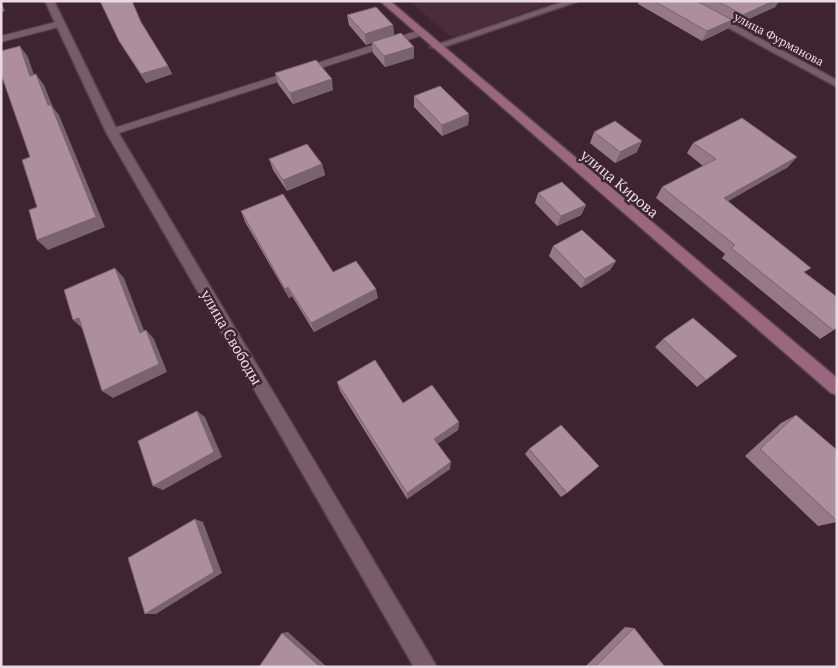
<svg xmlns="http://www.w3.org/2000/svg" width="838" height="668" viewBox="0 0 838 668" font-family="'PT Serif',serif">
	<rect width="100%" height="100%" fill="#3d242f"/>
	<path fill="#4a2c3a" d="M409,1H557L457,36L449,35Z"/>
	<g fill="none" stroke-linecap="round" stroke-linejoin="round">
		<defs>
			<path id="lane" d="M60,21L64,24L63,26L1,42V36Z
				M420,30L424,33L423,35L116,134H108L107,132L108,130Z"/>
			<path id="street" d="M45,1H54L118,132L437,667H414L106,132Z
				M565,1H579L438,49L430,47Z
				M679,1H690L837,80V87Z"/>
			<path id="secondary" d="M380,1H390L837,378V395L831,393Z"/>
		</defs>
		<use href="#lane" stroke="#57424c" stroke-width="2"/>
		<use href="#street" stroke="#57424c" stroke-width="3"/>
		<use href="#secondary" stroke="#57424c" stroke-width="3"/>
		<use href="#lane" fill="#785c68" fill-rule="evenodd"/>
		<use href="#street" fill="#785c68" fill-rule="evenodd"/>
		<use href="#secondary" fill="#9a677e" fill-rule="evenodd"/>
	</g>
	<path fill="#957a85" d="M100,1L142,24L168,66L172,74L146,83L124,49Z
		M639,1H779L775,7L738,24L732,21L727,29L702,41L638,4Z
		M347,15L393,25L394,35L414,58L385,67L373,53L372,43L366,45L349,25Z
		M275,73L333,90L293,104L278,84Z
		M414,96L469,114L468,125L442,136L414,107Z
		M594,132L637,152L615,163L590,143Z
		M693,143L788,167L728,201L805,273L837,328L820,339L722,258L725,254L656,198L662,187L703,166L687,153Z
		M269,159L322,164L325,175L287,191L273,170Z
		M538,193L586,205L581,215L557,226L535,203Z
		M241,211L333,272L378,298L314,332L292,296L289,298L245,222Z
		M553,246L616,261L610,270L581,288L549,256Z
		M663,339L737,356L697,387L655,347Z
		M337,382L459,422L458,430L437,444L450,469L407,499L340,391Z
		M796,415L837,450V522L818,526L745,456L781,423Z
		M529,449L567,493L561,497L525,454Z
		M625,627L634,628L665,667H585Z"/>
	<path fill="#79636c" d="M1,1L5,11L1,12Z
		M773,1H779L775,7L738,24L743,15Z
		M732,20L727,29L702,41L707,31Z
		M393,25L394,36L372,42V43L366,45L365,34Z
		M20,46L28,57L38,87L30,76Z
		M414,47V58L385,67L384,56Z
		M168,66L172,74L146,83L141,74Z
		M36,74L44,85L53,107L59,115L105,227L48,250L37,240L48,105Z
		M332,79L333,90L293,104L290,93Z
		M469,114L468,125L442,136V125Z
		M642,141L637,152L615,163L620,152Z
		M797,157L788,167L716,208L724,198Z
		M322,164L325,175L287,191L283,180Z
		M586,205L581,215L557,226L561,216Z
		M616,261L610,270L581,288L585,279Z
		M115,268L124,278L148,341L140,333Z
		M288,287L292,296L289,298L285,289Z
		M376,289L378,298L314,332L311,323Z
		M79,318L83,329L73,320Z
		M146,330L154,339L167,372L113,398L102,391Z
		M197,411L205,417L222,457L163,490L153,486Z
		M459,422L458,430L433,447L434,439Z
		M451,462L450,469L407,499V493Z
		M195,519L203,522L222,573L156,614H145Z
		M288,632L327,667H320L282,633Z"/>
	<path fill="#ad8e9b" stroke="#79636c" d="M100,1H132L141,22L168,66L141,74L119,41Z
		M654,1H697L732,20L707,31Z
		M717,1H773L743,15Z
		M376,7L393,25L365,34L347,15Z
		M401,33L414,47L384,56L372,42Z
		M20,46L30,76L36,74L48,105H51L96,217L37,240L29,210L37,207L22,160L30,157L1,74V51Z
		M316,60L332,79L290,93L275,73Z
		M440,86L469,114L442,125L414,96Z
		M742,118L797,157L724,198L811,268L804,272L837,297V328L833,330L731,248L735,245L662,187L716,159L693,143Z
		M615,121L642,141L620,152L594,132Z
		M307,144L322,164L283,180L269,159Z
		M562,182L586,205L561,216L538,193Z
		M283,194L333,272L356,261L376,289L311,323L288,287L285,289L241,211Z
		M582,230L616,261L585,279L553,246Z
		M115,268L140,333L146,330L159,364L102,391L79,318L73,320L64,290Z
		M693,318L737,356L706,380L663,339Z
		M375,360L403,403L432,385L459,422L434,439L451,462L407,493L337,382Z
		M197,411L214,452L153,486L138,441Z
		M796,415L837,450V521L760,449Z
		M561,425L599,466L567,493L529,449Z
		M195,519L214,572L145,614L128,558Z
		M634,628L665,667H595Z
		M282,633L320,667H259Z"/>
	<g text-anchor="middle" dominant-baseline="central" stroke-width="5" stroke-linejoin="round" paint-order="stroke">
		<g font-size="12" fill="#ebdae1" stroke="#3d242f">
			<text transform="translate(779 39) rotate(28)">улица Фурманова</text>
		</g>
		<g font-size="15" fill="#ebdae1" stroke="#3d242f">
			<text transform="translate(620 183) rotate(40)">улица Кирова</text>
			<text transform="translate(232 337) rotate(60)">улица Свободы</text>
		</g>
	</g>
	<rect width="838" height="668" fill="none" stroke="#ebdae1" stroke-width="5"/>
</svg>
